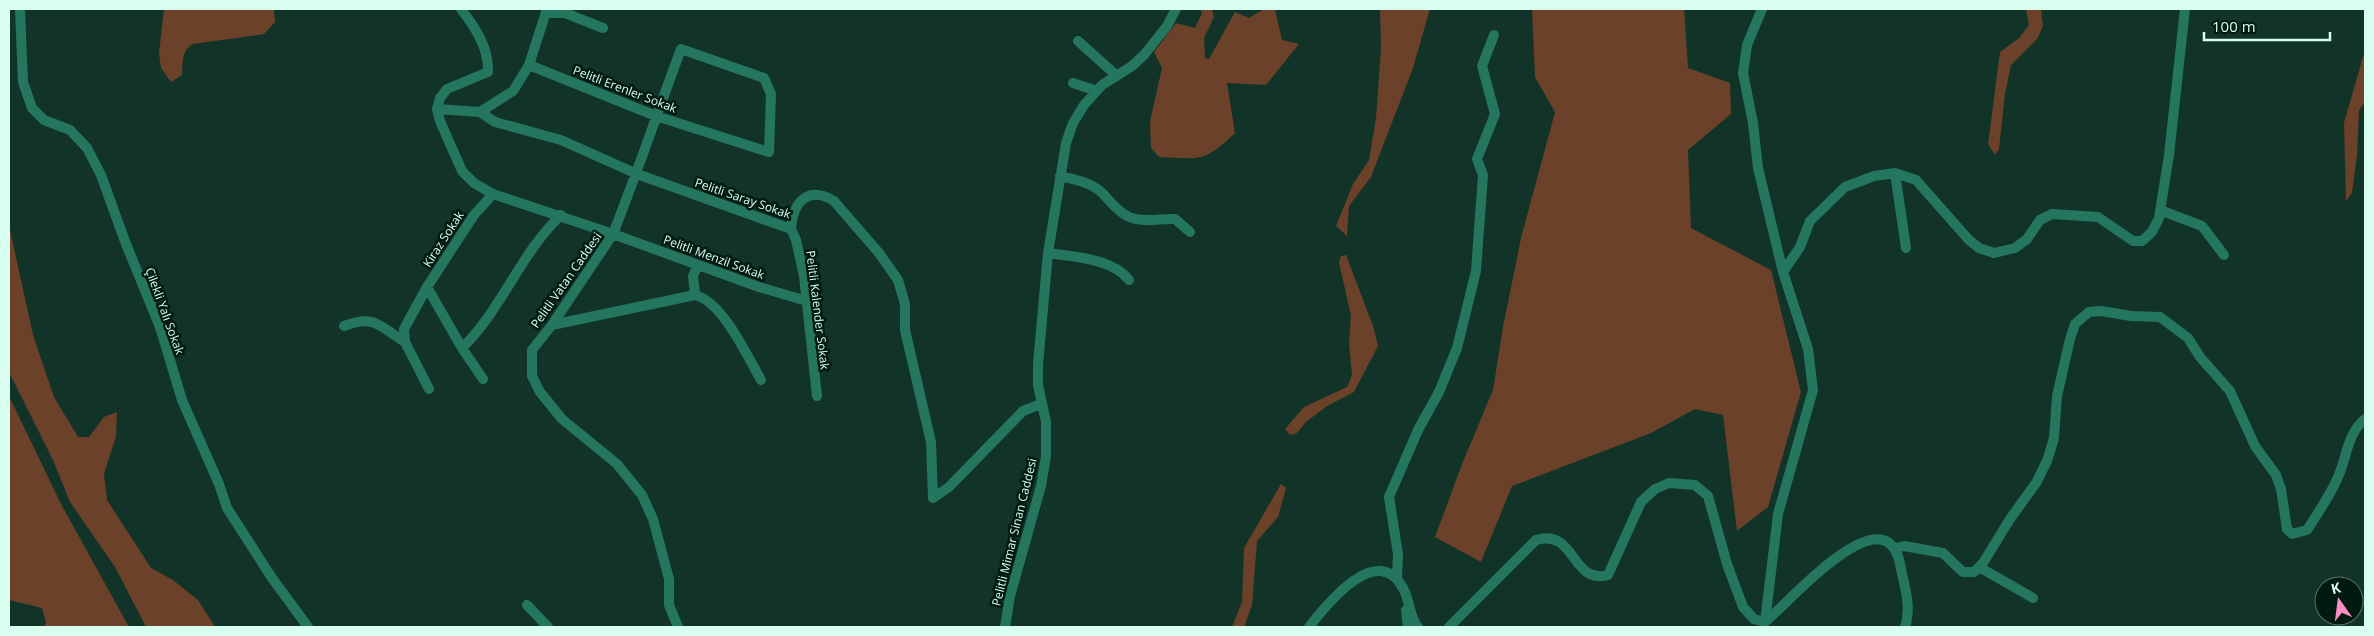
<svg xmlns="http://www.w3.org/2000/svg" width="2374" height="636" viewBox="0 0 2374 636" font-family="'Open Sans',sans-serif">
	<rect width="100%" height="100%" fill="#123328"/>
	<path fill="#6b4129" d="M164,9H274L275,22L264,34L193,44C181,51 183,63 182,75L171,82L161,68L159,53Z
		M1200,9H1212L1214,17L1204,38L1205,58L1209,59L1235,12L1249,18L1264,9H1275L1282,40L1299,44L1266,85L1227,83L1235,133C1203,163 1201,159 1159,157L1151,148L1150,121L1162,68L1154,52L1176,23L1195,28L1202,13Z
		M1380,9H1430L1413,68L1371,177L1349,206L1347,236L1336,226L1353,184L1369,160L1376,118L1381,48Z
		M1532,9H1684L1688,68L1730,83L1731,114L1688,150L1691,228L1771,270L1801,392L1768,507L1737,531L1723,415L1695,409L1651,433L1512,486L1481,562L1435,537L1462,464L1493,390L1503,327L1521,238L1555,112L1535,77Z
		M2026,9H2041L2043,26L2037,39L2011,65L2005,94L1999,149L1995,155L1988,144L2000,52L2019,38L2029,25Z
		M2365,50V101L2359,111L2357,155L2352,193L2346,201L2344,123Z
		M9,225L33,335L54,397L78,437H89L104,417L117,412L116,436L104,474L107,500L151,568L173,580L198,600L215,627H146L115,567L70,502L53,460L9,372Z
		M1346,255L1373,326L1378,346L1354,392L1327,406L1306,422L1297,433L1290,435L1285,429L1304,407L1347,387L1352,375L1349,343L1351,316L1339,262L1341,256Z
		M9,396L61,504L129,627H44L46,623L42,608L9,600Z
		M1281,484L1286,488L1278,517L1257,541L1252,605L1244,627H1232L1242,602L1244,548Z"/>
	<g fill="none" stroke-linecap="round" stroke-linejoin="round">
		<path stroke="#24775e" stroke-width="10" d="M20,9L23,82L32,108L44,120L70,130L87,148L101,175L126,244L160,327L182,400L219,484L227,508L272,578L308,627
			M461,9C475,27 489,48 488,72L447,89L440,98L437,109L440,121L462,171L474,183L493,194L613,234L552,325L532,350V376L540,392L562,419L617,464L642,495L653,519L669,579V605L678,627
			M547,9L529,65L656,116L769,152L771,94L764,78L681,49C658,111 637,173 613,234L759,287L807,301
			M1762,9L1747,45L1743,73L1753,123L1758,168L1783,272
			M546,13H565L603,28
			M1078,41L1117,76
			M1073,83L1097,91
			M437,109L480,112L495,122L561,140L637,174L791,229
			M480,112L513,91L529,65
			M1895,173L1906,248
			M1060,176C1074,179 1089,182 1100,191C1110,200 1116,211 1129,217C1143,223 1160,218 1175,219L1190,232
			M2160,210L2202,226L2224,255
			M791,229C793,202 808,185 834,201L879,253L898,280L905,304V330L931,442L933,498L949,487L1023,411L1041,404
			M791,229L796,240L804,276L817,396
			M1048,253C1074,257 1112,258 1129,280
			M698,265L693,276L695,295C723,302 747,356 761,380
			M427,287L404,329L405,342L429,389
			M552,325L695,295
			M344,326C375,314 379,326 405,342
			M462,348C502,309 520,254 561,215
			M483,379L462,348L427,287L474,215L493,194
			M1896,548L1904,546L1943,553L1963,572H1974L1983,563L2010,519L2036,483L2047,461L2054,438L2057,396L2070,339L2075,324L2089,312L2101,311L2131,316L2160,317L2188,338L2200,357L2230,391L2255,446L2276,475L2281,489L2287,529L2292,534L2307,530C2318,513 2330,496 2338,477C2347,457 2347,434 2365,419
			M1979,567L2033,598
			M1397,578L1398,554L1389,497L1418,430L1439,392L1457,348L1476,271L1483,175L1477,159L1495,114L1482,66L1494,35
			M527,605L548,627
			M1406,610L1408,627
			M1765,622L1778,514L1813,390L1808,349L1783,272L1800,247L1810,221L1845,187L1874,176L1895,173L1916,180L1969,240L1979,248L1994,253L2015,248L2027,239L2040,220L2052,214L2098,217L2133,241H2142L2152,232L2159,218L2169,155L2185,9
			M1005,627L1010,596L1041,486L1046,456V422L1038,385V364L1048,253L1066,143L1073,123L1084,105L1102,85L1132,66L1144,55L1167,26L1176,9
			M1309,627C1327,604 1377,541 1403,588C1410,600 1409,617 1418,627
			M1449,627L1536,540C1576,528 1571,585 1608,575L1641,502L1655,489L1669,483L1695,485L1708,496L1727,564L1743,607L1754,619L1765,622C1788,604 1885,490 1900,564C1904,585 1912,606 1905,627"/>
	</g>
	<g text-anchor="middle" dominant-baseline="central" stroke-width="5" stroke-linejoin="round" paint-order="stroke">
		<g font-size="12" fill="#d8feef" stroke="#001a11">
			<text transform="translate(625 89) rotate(21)">Pelitli Erenler Sokak</text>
			<text transform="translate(743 198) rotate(19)">Pelitli Saray Sokak</text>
			<text transform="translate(443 239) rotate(-57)">Kiraz Sokak</text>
			<text transform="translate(714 257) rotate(20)">Pelitli Menzil Sokak</text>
			<text transform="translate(566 280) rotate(-55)">Pelitli Vatan Caddesi</text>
			<text transform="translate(818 310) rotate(83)">Pelitli Kalender Sokak</text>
			<text transform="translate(165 311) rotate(70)">Çilekli Yalı Sokak</text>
			<text transform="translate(1014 532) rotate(-76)">Pelitli Mimar Sinan Caddesi</text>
		</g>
	</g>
	<rect width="2374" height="636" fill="none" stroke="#d8feef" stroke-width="20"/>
	<g transform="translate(2339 601) rotate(346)"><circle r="24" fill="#001a11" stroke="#56756a"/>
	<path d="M0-4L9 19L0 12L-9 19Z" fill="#fb8fc5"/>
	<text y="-8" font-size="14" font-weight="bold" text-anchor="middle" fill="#d8feef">K</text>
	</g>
	<path d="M2204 32v8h126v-8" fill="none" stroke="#d8feef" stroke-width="2.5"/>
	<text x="2212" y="32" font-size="15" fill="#d8feef" stroke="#001a11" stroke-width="4" paint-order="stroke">100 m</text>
</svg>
